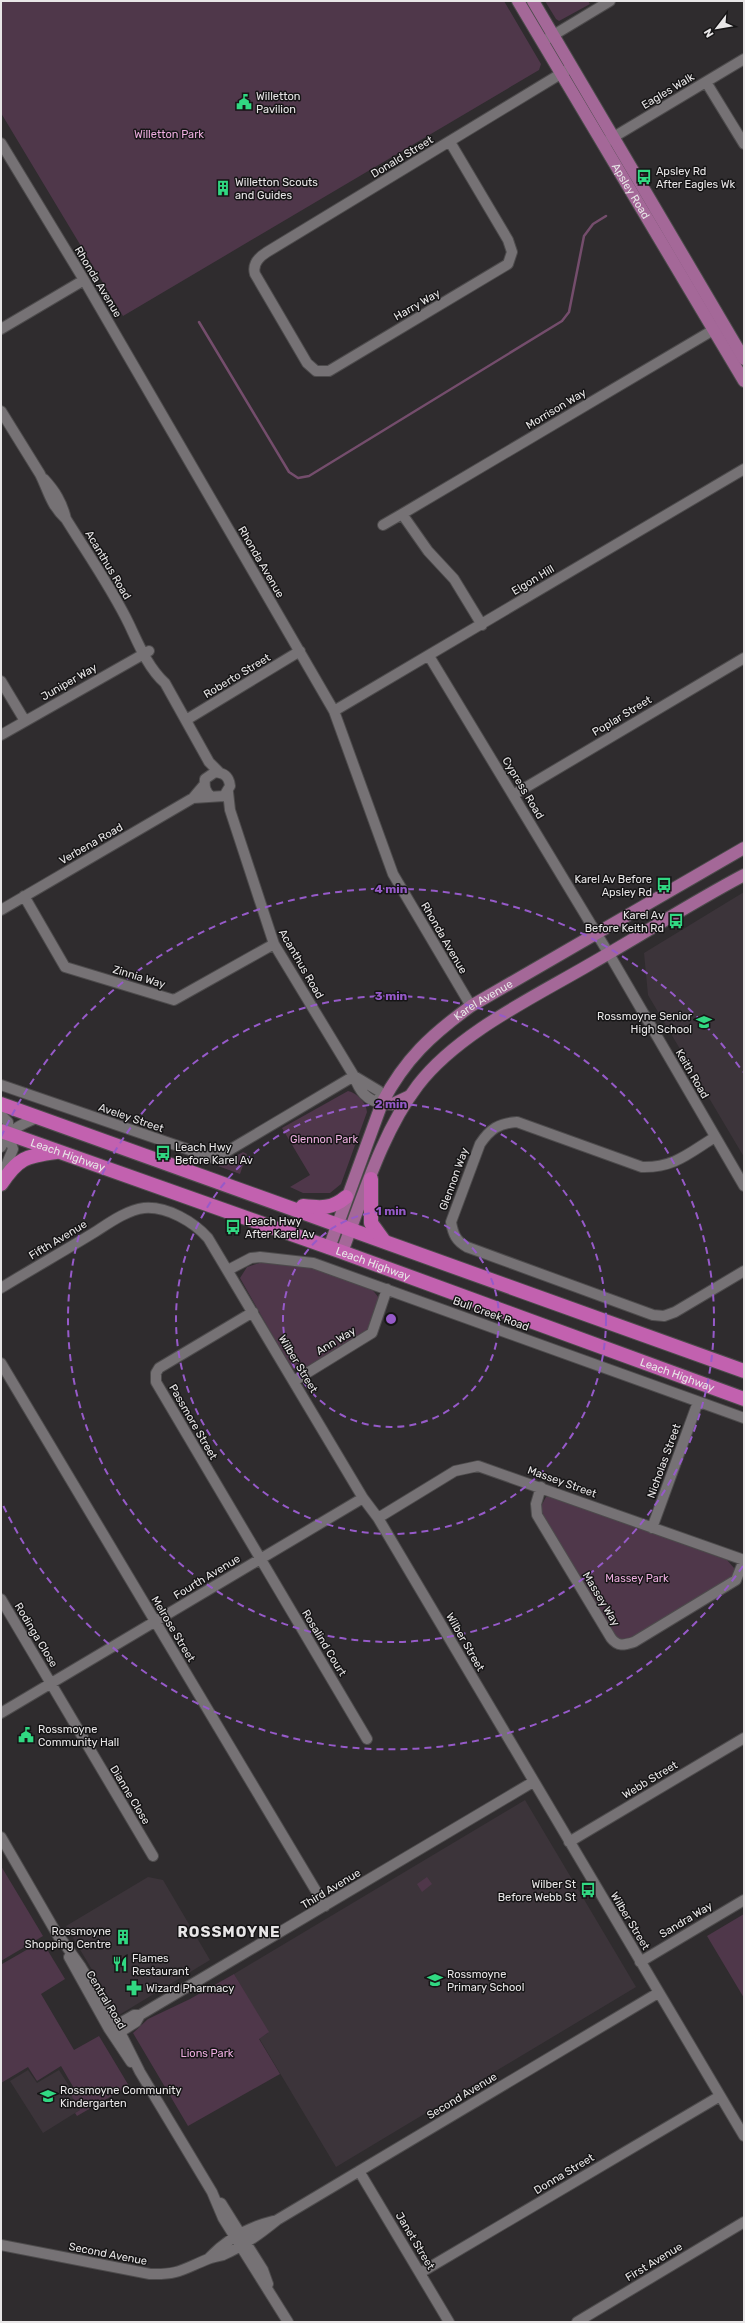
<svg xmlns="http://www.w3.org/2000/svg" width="745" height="2323" viewBox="0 0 745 2323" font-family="Rubik,sans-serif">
	<rect width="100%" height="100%" fill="#2f2c2e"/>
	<path fill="#3c343a" d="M744,892V1157L648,995L644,953Z
		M525,1800L636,1987L336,2167L259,2038L268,2033L234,1974Z
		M148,1877L163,1880L210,1960L119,2015L66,1926Z
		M28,2070L37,2083L59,2070L83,2108L43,2133L10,2081Z"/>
	<path fill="#4f374a" d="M1,1H504L541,64L539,70L123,316L1,113Z
		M545,1H588L590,4L559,21L556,19Z
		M348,1091C357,1093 366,1102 367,1112L341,1184L330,1193H303L290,1187L310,1175L282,1128Z
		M243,1152L247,1154L240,1174L218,1166Z
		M262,1262L312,1268L371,1288L379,1298L368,1331L305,1369L295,1370L290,1366L240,1278L247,1267Z
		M546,1497H552L727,1560L734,1568V1575L730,1579L627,1640H621L615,1636L542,1513L540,1508Z
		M1,1866L43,1936L1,1961Z
		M427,1877L432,1884L422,1892L417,1884Z
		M744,1914V1998L707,1936Z
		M42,1941L65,1979L41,1994L74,2050L99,2036L129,2086L77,2116L75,2113L80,2110L71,2095L75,2090L61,2066L37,2081L28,2067L1,2083V1962L2,1964Z
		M234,1974L269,2032L259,2039L280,2074L188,2126L133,2033L148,2019L190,1999Z"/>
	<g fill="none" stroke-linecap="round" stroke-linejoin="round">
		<path stroke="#744d6c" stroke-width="2.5" d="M199,322L289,472L298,478L309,476L562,321L569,312L584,236L593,224L606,216"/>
		<defs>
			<path id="minor" d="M547,39L610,1
				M706,82L744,144
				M607,141L744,59
				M450,142L508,240L512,252L508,264L329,371H316L307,363L255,274C252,264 259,257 267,252L567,70
				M1,143L84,280L334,711L393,874L471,1006
				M1,329L84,280
				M1,411C14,432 27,453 40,474C49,492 50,504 66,519C87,553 111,587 129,624C138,643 148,668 165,683L209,762L219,772
				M44,479C55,491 62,502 66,519
				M383,525L402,514
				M482,625L454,579L428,551L402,514L720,326
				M429,656L612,959L744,1186
				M1,681L25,721
				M334,711L744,469
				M186,720L300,651
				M1,735L149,651
				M228,792L230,810L274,944L354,1076C359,1090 366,1101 382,1103L379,1091L354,1076
				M513,795L744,658
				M193,798L224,796L230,786C229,776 224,773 215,772L205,779C204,787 205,791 211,797
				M24,896L65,967L174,1000L274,944
				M1,910L193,798L204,785
				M1,1085L213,1158L221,1155L354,1076
				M1,1115L8,1122V1134L13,1149L1,1178
				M715,1137C689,1153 674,1168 642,1167L517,1122C499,1123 490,1129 480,1144L451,1222C453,1234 456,1241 467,1247L653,1315L664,1316L675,1312L744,1271
				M1,1147C9,1129 22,1124 39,1117
				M228,1270L251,1258L260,1257L313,1263L744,1418
				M1,1288C32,1269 64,1251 95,1232C109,1223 127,1210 144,1208C167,1206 194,1222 208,1238L363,1498L378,1518L744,2136
				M253,1312L159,1368L156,1373V1382L367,1739
				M1,1363L325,1906
				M294,1381L372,1333L387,1289
				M541,1487L536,1504L537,1515L611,1638C618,1647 624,1645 634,1642L736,1580L744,1560
				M378,1518L455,1471L478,1466L744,1560
				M652,1528L698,1402
				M1,1599L153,1856
				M1,1713L363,1498
				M1,1837L61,1941
				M569,1842L744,1738
				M59,1936L81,1967L120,2032L140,2072L212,2192L223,2218L288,2322
				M69,1957L109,2029L131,2062
				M640,1962L744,1900
				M111,2028L134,2015H140
				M114,2036L136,2022L140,2015L533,1782
				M359,2171L449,2322
				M221,2203L263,2270L268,2284
				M1,2245L150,2274C179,2275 183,2269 208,2259C213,2257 218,2256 223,2255C243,2247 261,2233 277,2220L658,1993
				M209,2258C226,2240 249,2227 273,2221
				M420,2273L720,2096
				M577,2322L744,2222"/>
			<g id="major">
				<path id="s1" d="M518,1L744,381"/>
				<path d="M533,1L744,359"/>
				<path d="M382,1103L393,1104L410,1096"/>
				<path id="s2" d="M329,1248L382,1103C405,1059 431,1035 471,1006L744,848"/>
				<path d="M342,1252C363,1197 382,1132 418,1085C457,1034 532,998 587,966C640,936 691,903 744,875"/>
			</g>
			<g id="highway">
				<path d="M1,1104L744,1371"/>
				<path id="s3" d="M1,1131L342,1252L744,1399"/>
				<path d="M371,1179V1223L384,1241"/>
				<path d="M1,1184C18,1158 26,1156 56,1152"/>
				<path d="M303,1206C321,1208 332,1209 346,1197"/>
			</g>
		</defs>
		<use href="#minor" stroke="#4d4b4c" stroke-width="12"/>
		<use href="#major" stroke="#4d4b4c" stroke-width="14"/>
		<use href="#highway" stroke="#4d4b4c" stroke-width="16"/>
		<use href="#minor" stroke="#767275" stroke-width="10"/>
		<use href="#major" stroke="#a46898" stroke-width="12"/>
		<use href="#highway" stroke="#c261af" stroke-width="14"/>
	</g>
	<g fill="none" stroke="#965ac9" stroke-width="2" stroke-dasharray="7 5">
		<circle cx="391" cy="1319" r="108"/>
		<circle cx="391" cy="1319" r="215"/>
		<circle cx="391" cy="1319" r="323"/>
		<path d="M743 1566A430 430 0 0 1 1 1501M1 1137A430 430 0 0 1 743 1072"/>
	</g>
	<defs>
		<symbol id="civic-bare" viewBox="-9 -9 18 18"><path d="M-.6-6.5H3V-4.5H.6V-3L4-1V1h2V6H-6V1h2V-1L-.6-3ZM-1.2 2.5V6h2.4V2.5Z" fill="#31d882" stroke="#161516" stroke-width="2.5" paint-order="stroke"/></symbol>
		<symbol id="bus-bare" viewBox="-9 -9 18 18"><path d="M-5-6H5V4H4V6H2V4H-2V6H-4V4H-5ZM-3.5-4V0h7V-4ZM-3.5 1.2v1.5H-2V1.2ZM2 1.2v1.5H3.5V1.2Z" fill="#31d882" stroke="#161516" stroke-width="2.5" paint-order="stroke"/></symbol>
		<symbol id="building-bare" viewBox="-9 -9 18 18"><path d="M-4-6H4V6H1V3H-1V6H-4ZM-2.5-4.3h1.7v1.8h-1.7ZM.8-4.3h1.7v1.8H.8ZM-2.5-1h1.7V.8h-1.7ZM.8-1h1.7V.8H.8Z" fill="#31d882" stroke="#161516" stroke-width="2.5" paint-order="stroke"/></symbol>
		<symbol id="school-bare" viewBox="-9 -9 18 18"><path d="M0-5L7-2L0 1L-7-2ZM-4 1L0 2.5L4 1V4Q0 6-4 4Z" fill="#31d882" stroke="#161516" stroke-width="2.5" paint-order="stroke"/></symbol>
		<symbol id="restaurant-bare" viewBox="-9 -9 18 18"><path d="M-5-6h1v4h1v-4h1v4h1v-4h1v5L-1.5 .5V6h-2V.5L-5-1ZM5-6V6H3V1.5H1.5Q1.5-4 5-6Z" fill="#31d882" stroke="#161516" stroke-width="2.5" paint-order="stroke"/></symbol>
		<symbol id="pharmacy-bare" viewBox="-9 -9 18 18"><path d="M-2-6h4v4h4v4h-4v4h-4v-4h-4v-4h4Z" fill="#31d882" stroke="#161516" stroke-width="2.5" paint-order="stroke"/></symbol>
	</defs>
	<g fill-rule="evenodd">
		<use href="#civic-bare" x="233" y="91" width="22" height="22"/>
		<use href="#bus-bare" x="633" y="166" width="22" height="22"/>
		<use href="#building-bare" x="212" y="177" width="22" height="22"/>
		<use href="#bus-bare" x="653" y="874" width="22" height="22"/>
		<use href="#bus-bare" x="665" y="910" width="22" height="22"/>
		<use href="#school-bare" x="693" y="1011" width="22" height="22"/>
		<use href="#bus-bare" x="152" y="1142" width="22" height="22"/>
		<use href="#bus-bare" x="222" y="1216" width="22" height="22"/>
		<use href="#civic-bare" x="15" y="1724" width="22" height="22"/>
		<use href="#bus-bare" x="577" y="1879" width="22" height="22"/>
		<use href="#building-bare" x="112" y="1926" width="22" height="22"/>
		<use href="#restaurant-bare" x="109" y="1953" width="22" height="22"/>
		<use href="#school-bare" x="424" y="1969" width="22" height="22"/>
		<use href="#pharmacy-bare" x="123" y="1977" width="22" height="22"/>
		<use href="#school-bare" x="37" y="2085" width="22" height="22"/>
	</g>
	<g text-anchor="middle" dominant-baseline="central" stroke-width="3" stroke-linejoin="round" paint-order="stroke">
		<g font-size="11" fill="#e8e6e7" stroke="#161516">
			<text transform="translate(668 91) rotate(-31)">Eagles Walk</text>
			<text transform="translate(402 157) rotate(-31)">Donald Street</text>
			<text stroke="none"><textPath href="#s1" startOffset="221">Apsley Road</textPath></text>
			<text transform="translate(98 282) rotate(59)">Rhonda Avenue</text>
			<text transform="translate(417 305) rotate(-30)">Harry Way</text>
			<text transform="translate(556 409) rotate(-31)">Morrison Way</text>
			<text transform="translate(261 562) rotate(60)">Rhonda Avenue</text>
			<text transform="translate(108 565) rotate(59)">Acanthus Road</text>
			<text transform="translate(533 580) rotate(-31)">Elgon Hill</text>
			<text transform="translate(237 676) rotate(-31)">Roberto Street</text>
			<text transform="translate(69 682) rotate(-30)">Juniper Way</text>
			<text transform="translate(622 716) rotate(-31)">Poplar Street</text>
			<text transform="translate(523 788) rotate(59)">Cypress Road</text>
			<text transform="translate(91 844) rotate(-30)">Verbena Road</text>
			<text transform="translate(444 938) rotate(60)">Rhonda Avenue</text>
			<text transform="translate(301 964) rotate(60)">Acanthus Road</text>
			<text transform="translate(139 977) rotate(17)">Zinnia Way</text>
			<text stroke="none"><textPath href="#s2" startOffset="301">Karel Avenue</textPath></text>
			<text transform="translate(692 1074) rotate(60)">Keith Road</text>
			<text transform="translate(131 1118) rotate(19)">Aveley Street</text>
			<text stroke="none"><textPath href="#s3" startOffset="71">Leach Highway</textPath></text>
			<text transform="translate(454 1179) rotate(-70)">Glennon Way</text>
			<text transform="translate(58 1240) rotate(-31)">Fifth Avenue</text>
			<text stroke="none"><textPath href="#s3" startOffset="395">Leach Highway</textPath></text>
			<text transform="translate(491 1314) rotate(20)">Bull Creek Road</text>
			<text transform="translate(336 1341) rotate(-31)">Ann Way</text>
			<text transform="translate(298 1364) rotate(59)">Wilber Street</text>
			<text stroke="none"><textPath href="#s3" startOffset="719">Leach Highway</textPath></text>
			<text transform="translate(193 1422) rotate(60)">Passmore Street</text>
			<text transform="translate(664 1461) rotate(-70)">Nicholas Street</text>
			<text transform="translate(562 1482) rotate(20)">Massey Street</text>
			<text transform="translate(207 1577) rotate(-31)">Fourth Avenue</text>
			<text transform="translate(601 1599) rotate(59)">Massey Way</text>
			<text transform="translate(173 1629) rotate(59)">Melrose Street</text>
			<text transform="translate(36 1635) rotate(59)">Rodinga Close</text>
			<text transform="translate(465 1642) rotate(60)">Wilber Street</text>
			<text transform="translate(324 1643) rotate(59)">Rosalind Court</text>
			<text transform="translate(650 1780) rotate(-31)">Webb Street</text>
			<text transform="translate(130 1795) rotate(59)">Dianne Close</text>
			<text transform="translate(331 1889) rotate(-31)">Third Avenue</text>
			<text transform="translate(686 1920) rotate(-31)">Sandra Way</text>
			<text transform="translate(630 1921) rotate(59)">Wilber Street</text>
			<text transform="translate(106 2000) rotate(59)">Central Road</text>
			<text transform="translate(462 2096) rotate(-31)">Second Avenue</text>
			<text transform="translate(564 2174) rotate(-31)">Donna Street</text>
			<text transform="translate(415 2241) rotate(59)">Janet Street</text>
			<text transform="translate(108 2254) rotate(11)">Second Avenue</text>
			<text transform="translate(654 2262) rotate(-31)">First Avenue</text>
		</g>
		<g font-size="11" fill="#e8e6e7" stroke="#161516" text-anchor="start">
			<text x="256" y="96">Willetton<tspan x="256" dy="13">Pavilion</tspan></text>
			<text x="656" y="171">Apsley Rd<tspan x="656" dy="13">After Eagles Wk</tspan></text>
			<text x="235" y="182">Willetton Scouts<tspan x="235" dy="13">and Guides</tspan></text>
			<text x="652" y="879" text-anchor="end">Karel Av Before<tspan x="652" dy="13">Apsley Rd</tspan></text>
			<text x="664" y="915" text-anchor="end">Karel Av<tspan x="664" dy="13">Before Keith Rd</tspan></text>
			<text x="692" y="1016" text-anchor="end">Rossmoyne Senior<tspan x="692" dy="13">High School</tspan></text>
			<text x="175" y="1147">Leach Hwy<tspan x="175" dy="13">Before Karel Av</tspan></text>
			<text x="245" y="1221">Leach Hwy<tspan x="245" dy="13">After Karel Av</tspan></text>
			<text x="38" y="1729">Rossmoyne<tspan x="38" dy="13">Community Hall</tspan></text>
			<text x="576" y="1884" text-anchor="end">Wilber St<tspan x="576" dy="13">Before Webb St</tspan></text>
			<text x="111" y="1931" text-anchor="end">Rossmoyne<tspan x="111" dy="13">Shopping Centre</tspan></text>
			<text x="132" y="1958">Flames<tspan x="132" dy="13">Restaurant</tspan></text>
			<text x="447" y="1974">Rossmoyne<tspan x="447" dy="13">Primary School</tspan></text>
			<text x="146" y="1988">Wizard Pharmacy</text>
			<text x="60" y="2090">Rossmoyne Community<tspan x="60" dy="13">Kindergarten</tspan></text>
		</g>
		<g font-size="11" fill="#edaddf" stroke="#161516">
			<text x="169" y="134">Willetton Park</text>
			<text x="324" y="1139">Glennon Park</text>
			<text x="637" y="1578">Massey Park</text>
			<text x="207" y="2053">Lions Park</text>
		</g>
		<g font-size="15" font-weight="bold" letter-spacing="1" fill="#e8e6e7" stroke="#161516">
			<text x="229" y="1932">ROSSMOYNE</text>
		</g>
	</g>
	<circle cx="391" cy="1319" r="6" fill="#965ac9" stroke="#161516" stroke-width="2"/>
	<g font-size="12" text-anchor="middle" font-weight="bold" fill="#965ac9" stroke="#161516" stroke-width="3" stroke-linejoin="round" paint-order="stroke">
		<text x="391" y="893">4 min</text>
		<text x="391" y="1000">3 min</text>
		<text x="391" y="1108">2 min</text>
		<text x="391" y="1215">1 min</text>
	</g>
	<rect width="745" height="2323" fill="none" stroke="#e8e6e7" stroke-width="4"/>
	<g transform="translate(717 28) rotate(239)" stroke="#161516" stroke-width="3" paint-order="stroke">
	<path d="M0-3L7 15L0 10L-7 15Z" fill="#e8e6e7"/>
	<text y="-6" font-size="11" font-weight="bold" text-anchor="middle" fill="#e8e6e7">N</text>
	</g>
</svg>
